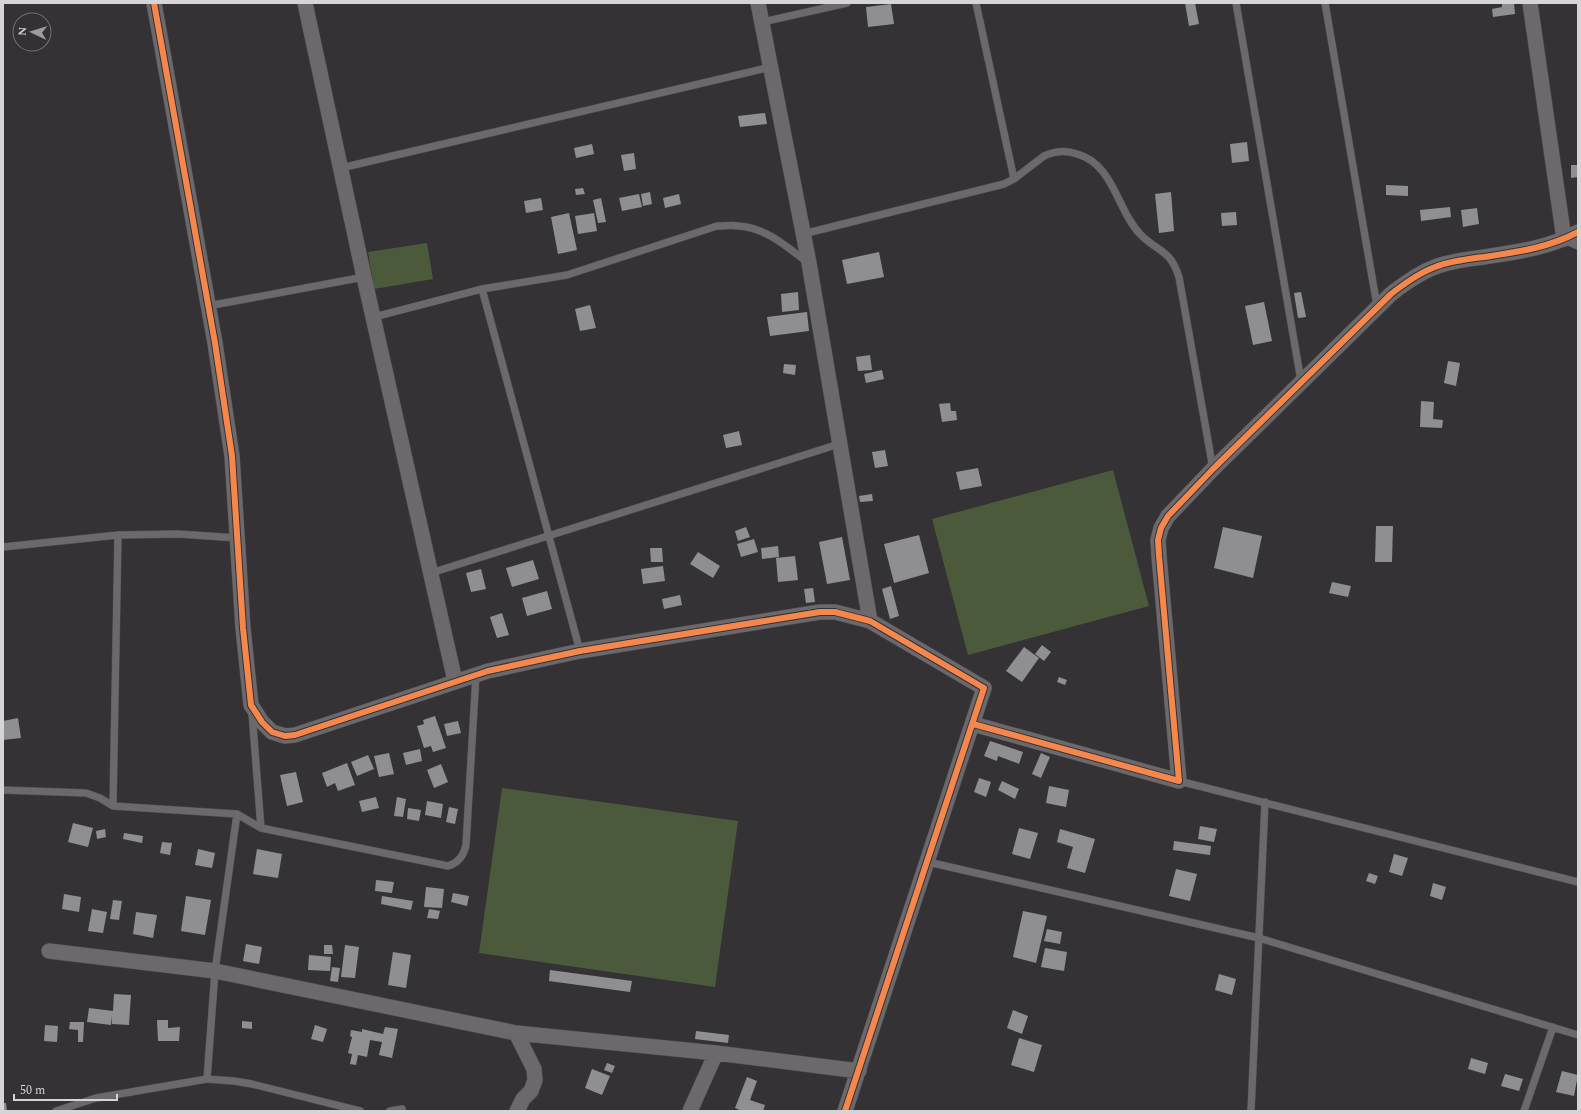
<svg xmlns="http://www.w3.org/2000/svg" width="1581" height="1114" viewBox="0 0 1581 1114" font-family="Spectral,serif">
	<rect width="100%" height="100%" fill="#343235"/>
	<path fill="#4b5a3b" d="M427,243L433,279L374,289L368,252Z
		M1113,470L1149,606L968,655L932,519Z
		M502,788L738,821L715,987L479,953Z"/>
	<path fill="#8f8f91" d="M1185,3H1195L1199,24L1189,26Z
		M1502,3H1514L1515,14L1493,17L1492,9L1502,7Z
		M891,4L894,24L868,27L866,7Z
		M765,113L767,124L740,127L738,116Z
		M1247,142L1249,161L1232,163L1230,144Z
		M592,144L594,154L576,158L574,148Z
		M634,153L636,169L624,171L621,155Z
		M1571,165H1578V177L1571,178Z
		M1386,185L1408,186V196L1386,195Z
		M583,188L585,194L576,195L575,189Z
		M650,192L652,204L643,206L641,194Z
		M1171,192L1174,231L1159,233L1155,194Z
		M639,194L642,207L622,211L619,198Z
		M679,194L681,204L665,208L663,198Z
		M541,198L543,210L526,213L524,201Z
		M601,198L606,222L598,223L593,200Z
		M1450,207L1451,217L1421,221L1420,210Z
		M1477,208L1479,224L1463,227L1461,210Z
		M1236,212L1237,225L1222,226L1221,213Z
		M569,213L577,250L558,254L551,217Z
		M594,213L597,231L578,234L575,216Z
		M879,252L884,277L847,284L842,260Z
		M798,292L799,310L782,312L781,294Z
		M1301,292L1306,317L1298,318L1294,293Z
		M1264,302L1272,341L1253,345L1245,306Z
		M590,305L596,328L580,331L575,309Z
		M807,312L809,331L770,336L767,317Z
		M870,355L872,370L858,371L856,357Z
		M1448,361L1460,363L1456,386L1444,383Z
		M784,364L796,365L795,375L783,373Z
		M882,370L884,379L866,383L864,374Z
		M1421,401L1434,402L1433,419L1443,420L1442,428L1420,427Z
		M950,403L951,411H956L957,420L942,422L939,404Z
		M739,431L742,445L726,448L723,435Z
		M885,450L888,466L875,468L872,452Z
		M978,468L982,486L960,490L956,472Z
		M872,494L873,501L860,502L859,496Z
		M1376,526H1393L1392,562H1375Z
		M746,527L750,537L738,541L735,531Z
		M1223,527L1262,536L1253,578L1214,568Z
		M919,535L929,573L894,583L884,544Z
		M842,537L850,580L827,584L819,542Z
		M754,539L758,552L741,557L737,544Z
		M778,546L779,557L762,559L761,548Z
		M650,548H662L663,562H651Z
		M698,552L720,566L713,578L690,564Z
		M795,556L798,580L778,582L776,558Z
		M533,560L539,579L512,587L506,568Z
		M663,566L665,581L643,584L641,569Z
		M481,569L486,589L471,592L466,573Z
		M1332,582L1351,586L1348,597L1329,593Z
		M891,586L899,616L890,619L882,589Z
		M813,588L815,602L806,603L804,589Z
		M547,591L552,609L527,616L522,598Z
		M680,595L682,605L664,609L662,599Z
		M502,613L509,635L497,638L490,617Z
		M1042,645L1051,652L1044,661L1035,654Z
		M1024,647L1039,658L1022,682L1006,671Z
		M1059,677L1067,680L1065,685L1057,682Z
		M435,716L446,748L433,752L431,746L424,748L417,726L424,724L423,720Z
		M18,718L21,738L3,740V721Z
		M458,721L461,733L447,736L444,724Z
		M990,741L1023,752L1019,764L998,756L997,761L984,756Z
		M420,749L422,761L406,765L403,753Z
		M389,753L394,774L379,777L374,756Z
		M1041,753L1050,757L1041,778L1032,774Z
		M368,755L374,769L357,776L351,762Z
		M347,763L355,785L338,791L335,783L327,787L322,773Z
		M441,764L448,782L434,788L427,770Z
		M296,772L303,802L287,806L280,775Z
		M979,778L991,782L986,797L974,792Z
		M1002,781L1019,789L1015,799L998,790Z
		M1049,786L1069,790L1066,807L1046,803Z
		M376,797L379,808L362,812L359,801Z
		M397,797L406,799L403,817L394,816Z
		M427,801L443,804L441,818L425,815Z
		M449,807L458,809L455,824L446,822Z
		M408,808L421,810L419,821L407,819Z
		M73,823L93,828L88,847L68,842Z
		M1200,826L1217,829L1214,842L1198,839Z
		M1019,828L1038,833L1030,859L1012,854Z
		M105,829L106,837L97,839L96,831Z
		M1060,829L1095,839L1085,873L1067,868L1073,847L1057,842Z
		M124,833L143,836L142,843L123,839Z
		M1174,841L1211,846L1210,855L1173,850Z
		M162,842L172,843L170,855L160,853Z
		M198,849L215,853L212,868L195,865Z
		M257,849L282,854L278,878L253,874Z
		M1394,854L1408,858L1402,876L1389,872Z
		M1176,869L1197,874L1190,901L1169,896Z
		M1369,873L1378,876L1375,884L1366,881Z
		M376,880L394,882L392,893L375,891Z
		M1433,883L1446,887L1442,900L1430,896Z
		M426,887L444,889L442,908L424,907Z
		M453,893L469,896L467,906L451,902Z
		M64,894L81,897L79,912L62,909Z
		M186,896L211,900L205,935L181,931Z
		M382,896L413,901L411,910L381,904Z
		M113,900L122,901L119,920L110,919Z
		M92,909L107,912L103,933L88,931Z
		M429,909L440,911L438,919L427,918Z
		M1023,911L1047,916L1036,963L1013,957Z
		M136,912L157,915L153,938L133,934Z
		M1047,929L1062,932L1060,944L1044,941Z
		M246,944L262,947L259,964L243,961Z
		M324,945H332L333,954H324Z
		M345,945L359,947L355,978L341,977Z
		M1045,948L1067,952L1064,971L1041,967Z
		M393,952L411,955L406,988L388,985Z
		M309,955L331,957L330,971L308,970Z
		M332,967L340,968L338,982L330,981Z
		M550,970L632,981L630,992L549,981Z
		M1219,974L1236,979L1232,995L1215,990Z
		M114,994L131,995L129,1025L112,1024V1016L111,1025L87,1022L89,1008L113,1011Z
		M1013,1010L1028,1016L1022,1034L1007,1028Z
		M157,1020H168V1028L180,1027L179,1041H158Z
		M242,1021L252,1022V1029L242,1028Z
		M70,1022H84L83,1042H78V1030L69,1029Z
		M45,1025L58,1026L57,1042L44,1041Z
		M315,1025L327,1029L323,1042L311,1039Z
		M385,1027L398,1029L392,1058L379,1055L382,1042L370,1040L367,1057L358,1055L356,1065L350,1064L352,1054L348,1053L352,1037L350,1036L351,1030L362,1032V1029L383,1034Z
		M696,1031L729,1035L728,1043L695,1039Z
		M1019,1038L1042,1045L1034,1072L1011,1065Z
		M1471,1058L1488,1063L1485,1074L1468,1069Z
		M607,1063L615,1066L612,1073L604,1070Z
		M592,1069L610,1076L602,1095L585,1088Z
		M1562,1071L1578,1075L1574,1096L1556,1092Z
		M1505,1074L1523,1079L1519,1091L1501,1086Z
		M747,1077L757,1081L750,1100L765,1105L763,1111H742L735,1108Z
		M3,1103H6L7,1111H3Z"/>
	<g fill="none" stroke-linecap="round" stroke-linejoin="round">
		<defs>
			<path id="lane" d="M976,3L1014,179
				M1236,3L1301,381
				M1325,3L1377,306
				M762,22L847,3
				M341,168L771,67
				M803,234L1004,184L1014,179L1044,156C1055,151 1066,150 1077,154C1114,164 1117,211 1141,235C1159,253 1170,249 1179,277L1213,469
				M1564,240L1578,246
				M482,289L580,651
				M208,306L364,277
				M374,317L482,289L567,275L717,226C724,226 732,225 739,226C766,228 786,246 807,262
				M3,547L118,535L178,534L238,538
				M431,573L839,444
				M252,713L261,828
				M1179,781L1578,882
				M3,790L86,793L100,798L113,806L237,814L261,828L448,866C458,863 464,855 466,845L476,675
				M113,806L118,535
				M928,862L1259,938L1578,1035
				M207,1079L215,971L237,814
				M56,1111L96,1098L207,1079L234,1081L252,1084L360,1111
				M390,1111L402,1109
				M1251,1111L1265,802
				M1524,1111L1553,1027"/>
			<path id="street" d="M154,3L215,343L232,456L243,628L251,705L262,722L272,732L285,736L295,735L488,671L580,651L820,612H835L870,621L984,688L845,1111
				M305,3L364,277L455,681
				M758,3L809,263L870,621
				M1530,3L1564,239
				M973,724L1179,781L1159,556L1158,540L1161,528L1168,516L1213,469L1391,294C1405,283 1419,273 1435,267C1450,261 1468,259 1484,257C1517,252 1548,248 1578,232
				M49,951L215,971L516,1033L716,1053L859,1071
				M516,1033L534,1069L535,1080L531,1091L523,1099L517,1111
				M690,1111L716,1053"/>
		</defs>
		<use href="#lane" stroke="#504f51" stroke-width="8"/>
		<use href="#street" stroke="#504f51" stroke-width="16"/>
		<use href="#lane" stroke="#6b696b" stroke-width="7"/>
		<use href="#street" stroke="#6b696b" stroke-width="15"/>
		<defs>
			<path id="cycleway" d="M154,3L215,343L232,456L243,628L251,705L262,722L272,732L285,736L295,735L488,671L580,651L820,612H835L870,621L984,688L845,1111
				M973,724L1179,781L1159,556L1158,540L1161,528L1168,516L1213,469L1391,294C1405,283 1419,273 1435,267C1450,261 1468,259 1484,257C1517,252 1548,248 1578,232"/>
		</defs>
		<use href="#cycleway" stroke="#343136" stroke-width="8"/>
		<use href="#cycleway" stroke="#f5874c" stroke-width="6"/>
	</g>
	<rect width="1581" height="1114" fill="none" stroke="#d6d4d7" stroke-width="8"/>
	<g transform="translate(32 32) rotate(274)"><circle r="19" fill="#343136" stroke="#757276"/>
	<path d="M0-3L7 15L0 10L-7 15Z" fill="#9d9b9e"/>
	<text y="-6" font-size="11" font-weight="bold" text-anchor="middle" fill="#d6d4d7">N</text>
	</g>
	<path d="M14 1094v6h103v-6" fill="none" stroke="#d6d4d7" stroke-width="2"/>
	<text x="20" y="1094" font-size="12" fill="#d6d4d7" stroke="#343136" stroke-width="3" paint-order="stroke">50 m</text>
</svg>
